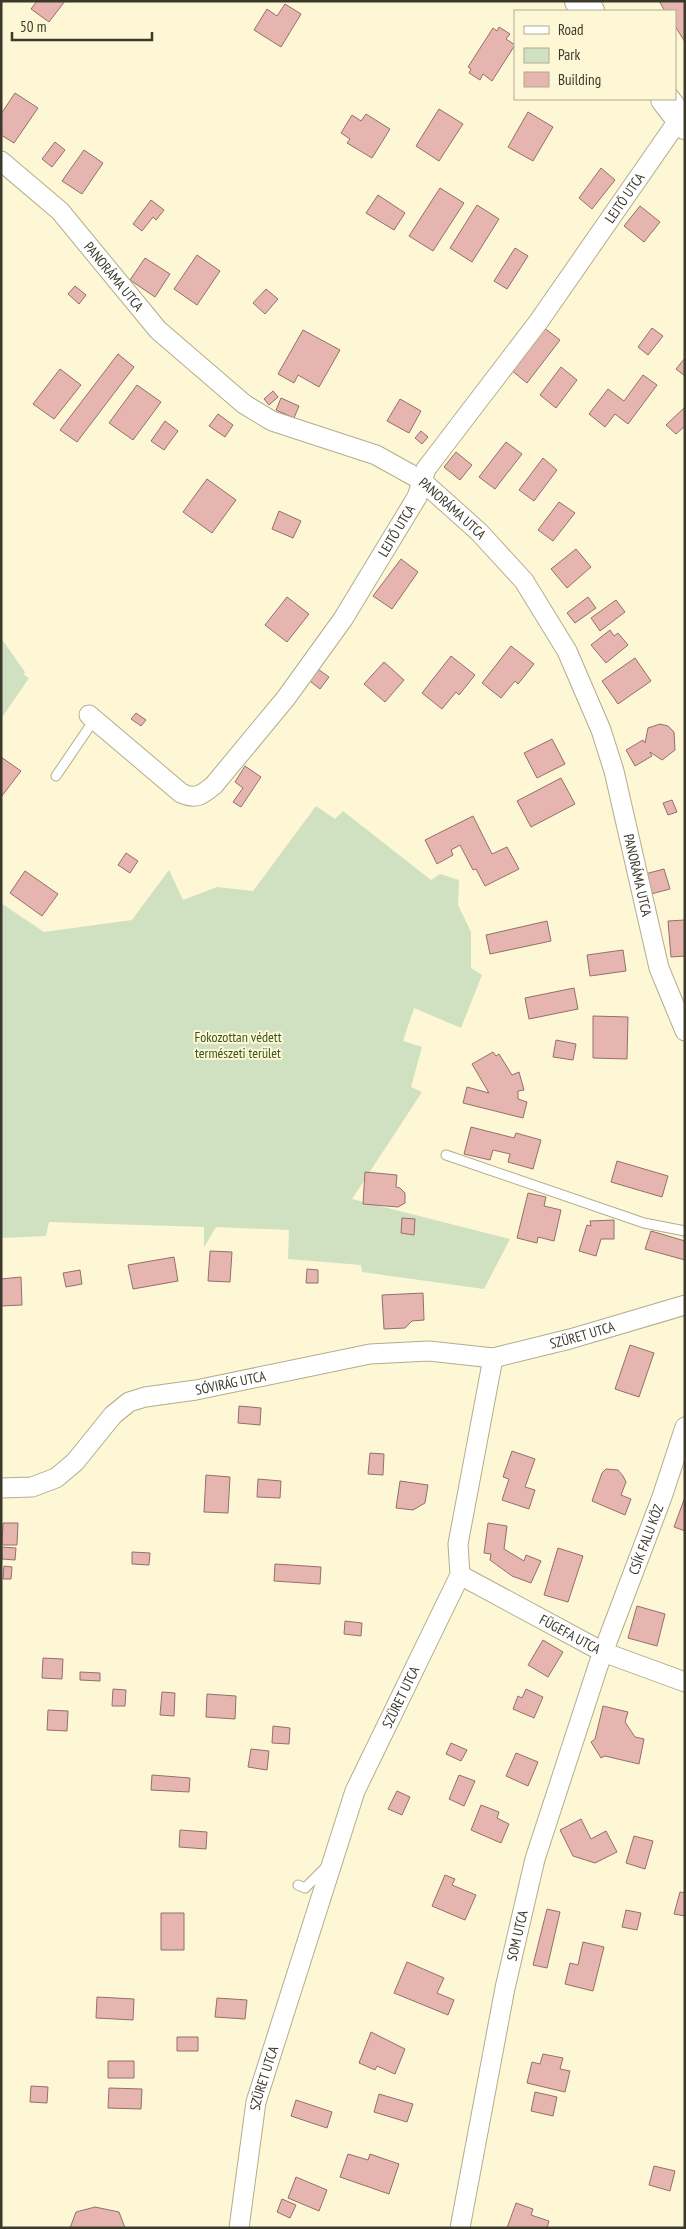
<svg xmlns="http://www.w3.org/2000/svg" width="686" height="2229" viewBox="0 0 686 2229" font-family="'PT Sans Narrow',sans-serif">
	<rect width="100%" height="100%" fill="#fdf7d5"/>
	<path fill="#cfe1c1" d="M1,638L25,672L24,675L29,678L1,719Z
		M316,806L335,819L343,811L431,880L440,874L459,880L458,905L471,932V968L482,975L461,1028L414,1008L403,1041L422,1047L411,1087L422,1092L352,1199L510,1239L484,1289L362,1272L361,1265L288,1259L289,1230L216,1227L204,1247V1227L49,1222L46,1236L1,1238V903L44,932L132,920L169,870L183,900L217,887L253,891Z"/>
	<path fill="#e7b5af" stroke="#93706c" d="M37,1H65L49,22L31,9Z
		M659,1H685V42L675,26V11H665Z
		M285,4L301,14L281,47L254,30L267,9L277,16Z
		M499,27L510,34L506,39L515,45L492,81L483,74L480,80L469,73L471,69L468,67L493,28L497,31Z
		M15,93L38,108L14,143L1,135V114Z
		M439,109L463,124L439,161L416,146Z
		M528,112L553,127L533,161L508,147Z
		M366,114L390,129L372,158L347,143L350,139L341,133L352,115L361,121Z
		M55,142L65,150L52,167L42,159Z
		M84,150L103,163L82,194L62,181Z
		M601,168L615,180L592,209L579,198Z
		M440,188L464,203L433,251L409,236Z
		M378,195L405,213L394,230L366,213Z
		M151,200L164,210L156,220L153,217L142,231L133,224Z
		M477,205L499,219L472,262L450,248Z
		M640,206L660,222L644,242L624,226Z
		M515,248L528,256L507,289L494,281Z
		M197,255L220,271L197,305L174,289Z
		M145,258L170,274L155,297L130,280Z
		M75,286L86,295L79,304L68,294Z
		M266,289L278,299L265,314L253,303Z
		M543,327L560,340L527,383L511,370Z
		M652,328L663,336L648,355L638,347Z
		M303,330L340,350L319,387L298,375L294,383L278,374Z
		M118,354L134,367L77,442L60,430Z
		M685,358V376L676,369Z
		M561,367L577,380L556,408L540,395Z
		M60,369L81,385L54,419L33,404Z
		M643,375L657,385L628,424L615,414L605,427L589,414L608,389L624,401Z
		M137,385L161,402L133,440L109,423Z
		M273,391L278,397L269,405L264,399Z
		M281,398L299,406L294,418L276,410Z
		M400,399L421,411L409,433L387,421Z
		M685,407V426L676,434L666,425Z
		M218,414L233,425L225,437L209,426Z
		M165,421L178,431L164,450L151,441Z
		M421,431L428,437L422,444L415,438Z
		M506,442L522,454L495,489L479,477Z
		M456,452L472,465L460,480L444,467Z
		M543,458L557,470L534,501L519,490Z
		M207,479L236,500L212,533L183,512Z
		M559,502L575,513L553,541L538,530Z
		M279,511L301,521L293,538L272,529Z
		M576,549L591,567L567,588L551,569Z
		M401,559L418,572L392,609L373,596Z
		M287,597L309,614L287,642L265,625Z
		M588,597L596,608L575,623L567,613Z
		M616,600L625,612L600,631L591,618Z
		M610,630L614,636L618,633L628,645L606,663L591,645Z
		M511,646L534,664L518,684L515,681L501,698L482,683Z
		M451,656L475,675L459,695L456,692L442,709L422,693Z
		M635,658L651,681L618,704L602,681Z
		M384,662L404,680L385,702L364,684Z
		M315,667L329,677L320,689L306,678Z
		M136,713L146,720L141,726L131,719Z
		M660,724L668,726L674,732L675,750L662,760L650,752L652,756L635,766L626,750L643,740L645,743L648,728Z
		M552,739L565,764L537,778L524,753Z
		M1,757L21,771L1,797Z
		M245,766L261,777L241,807L233,802L243,788L235,782Z
		M561,778L575,804L531,827L517,801Z
		M672,800L677,812L668,815L663,803Z
		M473,816L492,854L507,847L519,869L485,886L476,869L473,870L460,845L451,850L453,855L437,864L425,840Z
		M126,853L138,861L130,873L118,865Z
		M664,869L670,889L651,894L645,874Z
		M25,871L58,894L42,916L10,893Z
		M685,920V956L671,957L668,921Z
		M547,921L551,941L490,954L486,935Z
		M623,950L626,971L590,976L587,955Z
		M574,988L578,1009L529,1019L525,998Z
		M593,1016L628,1017L627,1059L593,1058Z
		M556,1040L576,1044L573,1060L553,1057Z
		M493,1052L496,1056L499,1054L512,1075L519,1072L524,1090L518,1091V1099L527,1102L523,1118L463,1103L467,1087L489,1093L472,1064Z
		M471,1127L514,1138L516,1133L541,1140L533,1169L508,1162L510,1154L493,1150L490,1160L464,1154Z
		M617,1161L668,1176L662,1197L611,1182Z
		M365,1172L397,1175L396,1187L400,1188L405,1193V1203L398,1207L363,1204Z
		M528,1193L546,1197L544,1206L561,1210L554,1241L538,1237L537,1243L517,1238Z
		M402,1218L415,1219L414,1235L401,1233Z
		M614,1220V1239H601L596,1256L579,1251L587,1225L591,1226L590,1221Z
		M651,1231L685,1241V1260L645,1249Z
		M210,1251L232,1252L230,1282L208,1281Z
		M174,1257L178,1281L133,1289L128,1265Z
		M307,1269L318,1270V1283H306Z
		M80,1270L82,1284L66,1287L63,1273Z
		M21,1277L22,1305L1,1306V1279Z
		M423,1293L424,1320L412,1321L405,1328L384,1329L382,1295Z
		M630,1345L654,1353L639,1397L615,1389Z
		M239,1406L261,1408L260,1425L238,1423Z
		M512,1451L535,1459L525,1487L535,1490L529,1509L502,1500L509,1479L503,1477Z
		M370,1453L384,1454L383,1475L368,1474Z
		M606,1469L618,1470L623,1476L626,1482L621,1495L631,1499L625,1515L592,1501L602,1473Z
		M206,1475L230,1477L228,1513L204,1512Z
		M258,1479L281,1481L280,1498L257,1497Z
		M400,1481L428,1485L425,1503L413,1510L396,1508Z
		M685,1497V1531L674,1527Z
		M3,1523H18L17,1545H2Z
		M488,1523L507,1526L504,1549L524,1561L526,1555L541,1561L531,1583L512,1576L490,1560L491,1554L484,1553Z
		M2,1547L16,1548L15,1560L2,1559Z
		M558,1548L583,1556L568,1602L544,1595Z
		M132,1552L150,1553L149,1565L132,1564Z
		M275,1564L321,1567L320,1584L274,1581Z
		M4,1566L12,1567L11,1579H3Z
		M637,1606L665,1614L657,1646L628,1638Z
		M345,1621L362,1623L361,1636L344,1634Z
		M543,1640L563,1652L548,1677L528,1665Z
		M43,1658L63,1659L62,1679L42,1678Z
		M80,1672L100,1673V1681L80,1680Z
		M113,1689L126,1690L125,1706H112Z
		M526,1689L543,1697L534,1718L513,1709L518,1696L522,1698Z
		M162,1692L175,1693L174,1716L160,1715Z
		M207,1694L236,1696L235,1719L206,1717Z
		M603,1706L628,1712L625,1722L635,1737L644,1739L639,1764L605,1756L601,1758L591,1742L595,1739Z
		M48,1710L68,1711L67,1731L47,1730Z
		M273,1726L290,1728L289,1744L272,1743Z
		M451,1743L467,1750L461,1761L446,1754Z
		M251,1749L269,1751L267,1770L248,1767Z
		M516,1753L538,1762L528,1786L506,1776Z
		M152,1775L190,1778L189,1792L151,1790Z
		M459,1775L475,1781L464,1806L449,1799Z
		M397,1791L410,1797L402,1815L388,1809Z
		M481,1805L499,1812L497,1818L509,1824L501,1843L471,1830Z
		M581,1819L591,1839L606,1831L617,1852L595,1863L573,1856L560,1830Z
		M180,1830L207,1832L206,1849L179,1847Z
		M634,1836L653,1841L645,1869L626,1863Z
		M445,1875L455,1879L452,1885L476,1895L465,1920L432,1906Z
		M680,1892L685,1893V1916L674,1914Z
		M547,1909L560,1912L547,1968L533,1965Z
		M626,1910L641,1913L637,1930L622,1927Z
		M161,1913H184V1950H161Z
		M583,1942L604,1947L593,1991L565,1984L570,1963L578,1965Z
		M407,1962L444,1978L437,1993L454,2000L448,2015L394,1993Z
		M97,1997L134,1999L133,2020L96,2018Z
		M217,1998L247,2000L245,2019L215,2017Z
		M371,2032L405,2049L395,2074L377,2066L375,2070L359,2063Z
		M177,2037H198V2051H177Z
		M543,2054L563,2058L560,2069L570,2071L565,2092L527,2083L532,2062L540,2064Z
		M108,2061H134V2078H108Z
		M31,2086L48,2087L47,2103L30,2102Z
		M109,2088L142,2089L141,2109L108,2108Z
		M535,2092L557,2097L553,2116L531,2111Z
		M379,2094L413,2104L407,2122L374,2112Z
		M296,2100L332,2112L327,2128L291,2116Z
		M348,2154L368,2160L370,2154L399,2164L389,2194L340,2177Z
		M654,2166L675,2171L670,2191L649,2185Z
		M296,2177L327,2190L319,2211L288,2198Z
		M282,2199L296,2205L290,2218L277,2212Z
		M516,2203L533,2209L531,2215L549,2221L547,2228H507Z
		M95,2207L119,2212L125,2228H70L76,2212Z"/>
	<g fill="none" stroke-linecap="round" stroke-linejoin="round">
		<defs>
			<path id="lane" d="M56,776L94,720
				M446,1155L644,1223L685,1231
				M298,1885L305,1888L324,1869"/>
			<g id="street">
				<path id="s1" d="M1,161L60,211L158,330L244,404L272,421L376,455L421,480L479,532L524,581L567,651L601,730L614,771L659,968L685,1031"/>
				<path id="s2" d="M89,715L181,793C196,800 202,795 214,785L286,698L343,619L417,497L426,469L539,321L680,118"/>
				<path id="s3" d="M1,1488L32,1487L56,1478L75,1462L113,1415L129,1402L145,1397L196,1390L370,1354L429,1351L493,1358L570,1339L685,1305"/>
				<path id="s4" d="M460,1575L603,1652L685,1682"/>
				<path id="s5" d="M239,2228L256,2102L355,1791L460,1575L458,1544L493,1358"/>
				<path id="s6" d="M460,2228L505,1988L535,1859L599,1663L662,1497L685,1427"/>
			</g>
			<path id="primary" d="M579,1L590,11
				M665,99L685,125"/>
		</defs>
		<use href="#lane" stroke="#b2ad8c" stroke-width="11"/>
		<use href="#street" stroke="#b2ad8c" stroke-width="21"/>
		<use href="#primary" stroke="#b2ad8c" stroke-width="30"/>
		<use href="#lane" stroke="#fff" stroke-width="9"/>
		<use href="#street" stroke="#fff" stroke-width="19"/>
		<use href="#primary" stroke="#fff" stroke-width="28"/>
	</g>
	<g text-anchor="middle" dominant-baseline="central" stroke-width="4" stroke-linejoin="round" paint-order="stroke">
		<g font-size="14" fill="#3b392b" stroke="#fdf7d5">
			<text stroke="none"><textPath href="#s2" startOffset="876">LEJTŐ UTCA</textPath></text>
			<text stroke="none"><textPath href="#s1" startOffset="162">PANORÁMA UTCA</textPath></text>
			<text stroke="none"><textPath href="#s1" startOffset="581">PANORÁMA UTCA</textPath></text>
			<text stroke="none"><textPath href="#s2" startOffset="471">LEJTŐ UTCA</textPath></text>
			<text stroke="none"><textPath href="#s1" startOffset="1001">PANORÁMA UTCA</textPath></text>
			<text stroke="none"><textPath href="#s3" startOffset="624">SZÜRET UTCA</textPath></text>
			<text stroke="none"><textPath href="#s3" startOffset="266">SÓVIRÁG UTCA</textPath></text>
			<text stroke="none"><textPath href="#s6" startOffset="715">CSÍK FALU KÖZ</textPath></text>
			<text stroke="none"><textPath href="#s4" startOffset="125">FÜGEFA UTCA</textPath></text>
			<text stroke="none"><textPath href="#s5" startOffset="558">SZÜRET UTCA</textPath></text>
			<text stroke="none"><textPath href="#s6" startOffset="298">SOM UTCA</textPath></text>
			<text stroke="none"><textPath href="#s5" startOffset="152">SZÜRET UTCA</textPath></text>
		</g>
		<g font-size="14" fill="#3a561e" stroke="#fdf7d5">
			<text x="238" y="1037">Fokozottan védett<tspan x="238" dy="16">természeti terület</tspan></text>
		</g>
	</g>
	<rect width="686" height="2229" fill="none" stroke="#3b392b" stroke-width="5"/>
	<rect x="514" y="10" width="162" height="90" fill="#fdf7d5" stroke="#afab91"/>
	<rect x="524" y="26" width="25" height="8" fill="#ffffff" stroke="#afab91"/>
	<text x="558" y="35" font-size="15" fill="#3b392b">Road</text>
	<rect x="524" y="48" width="25" height="15" fill="#cfe1c1" stroke="#afab91"/>
	<text x="558" y="60" font-size="15" fill="#3b392b">Park</text>
	<rect x="524" y="72" width="25" height="15" fill="#e7b5af" stroke="#afab91"/>
	<text x="558" y="85" font-size="15" fill="#3b392b">Building</text>
	<path d="M12 32v8h140v-8" fill="none" stroke="#3b392b" stroke-width="2.5"/>
	<text x="20" y="32" font-size="15" fill="#3b392b" stroke="#fdf7d5" stroke-width="4" paint-order="stroke">50 m</text>
</svg>
